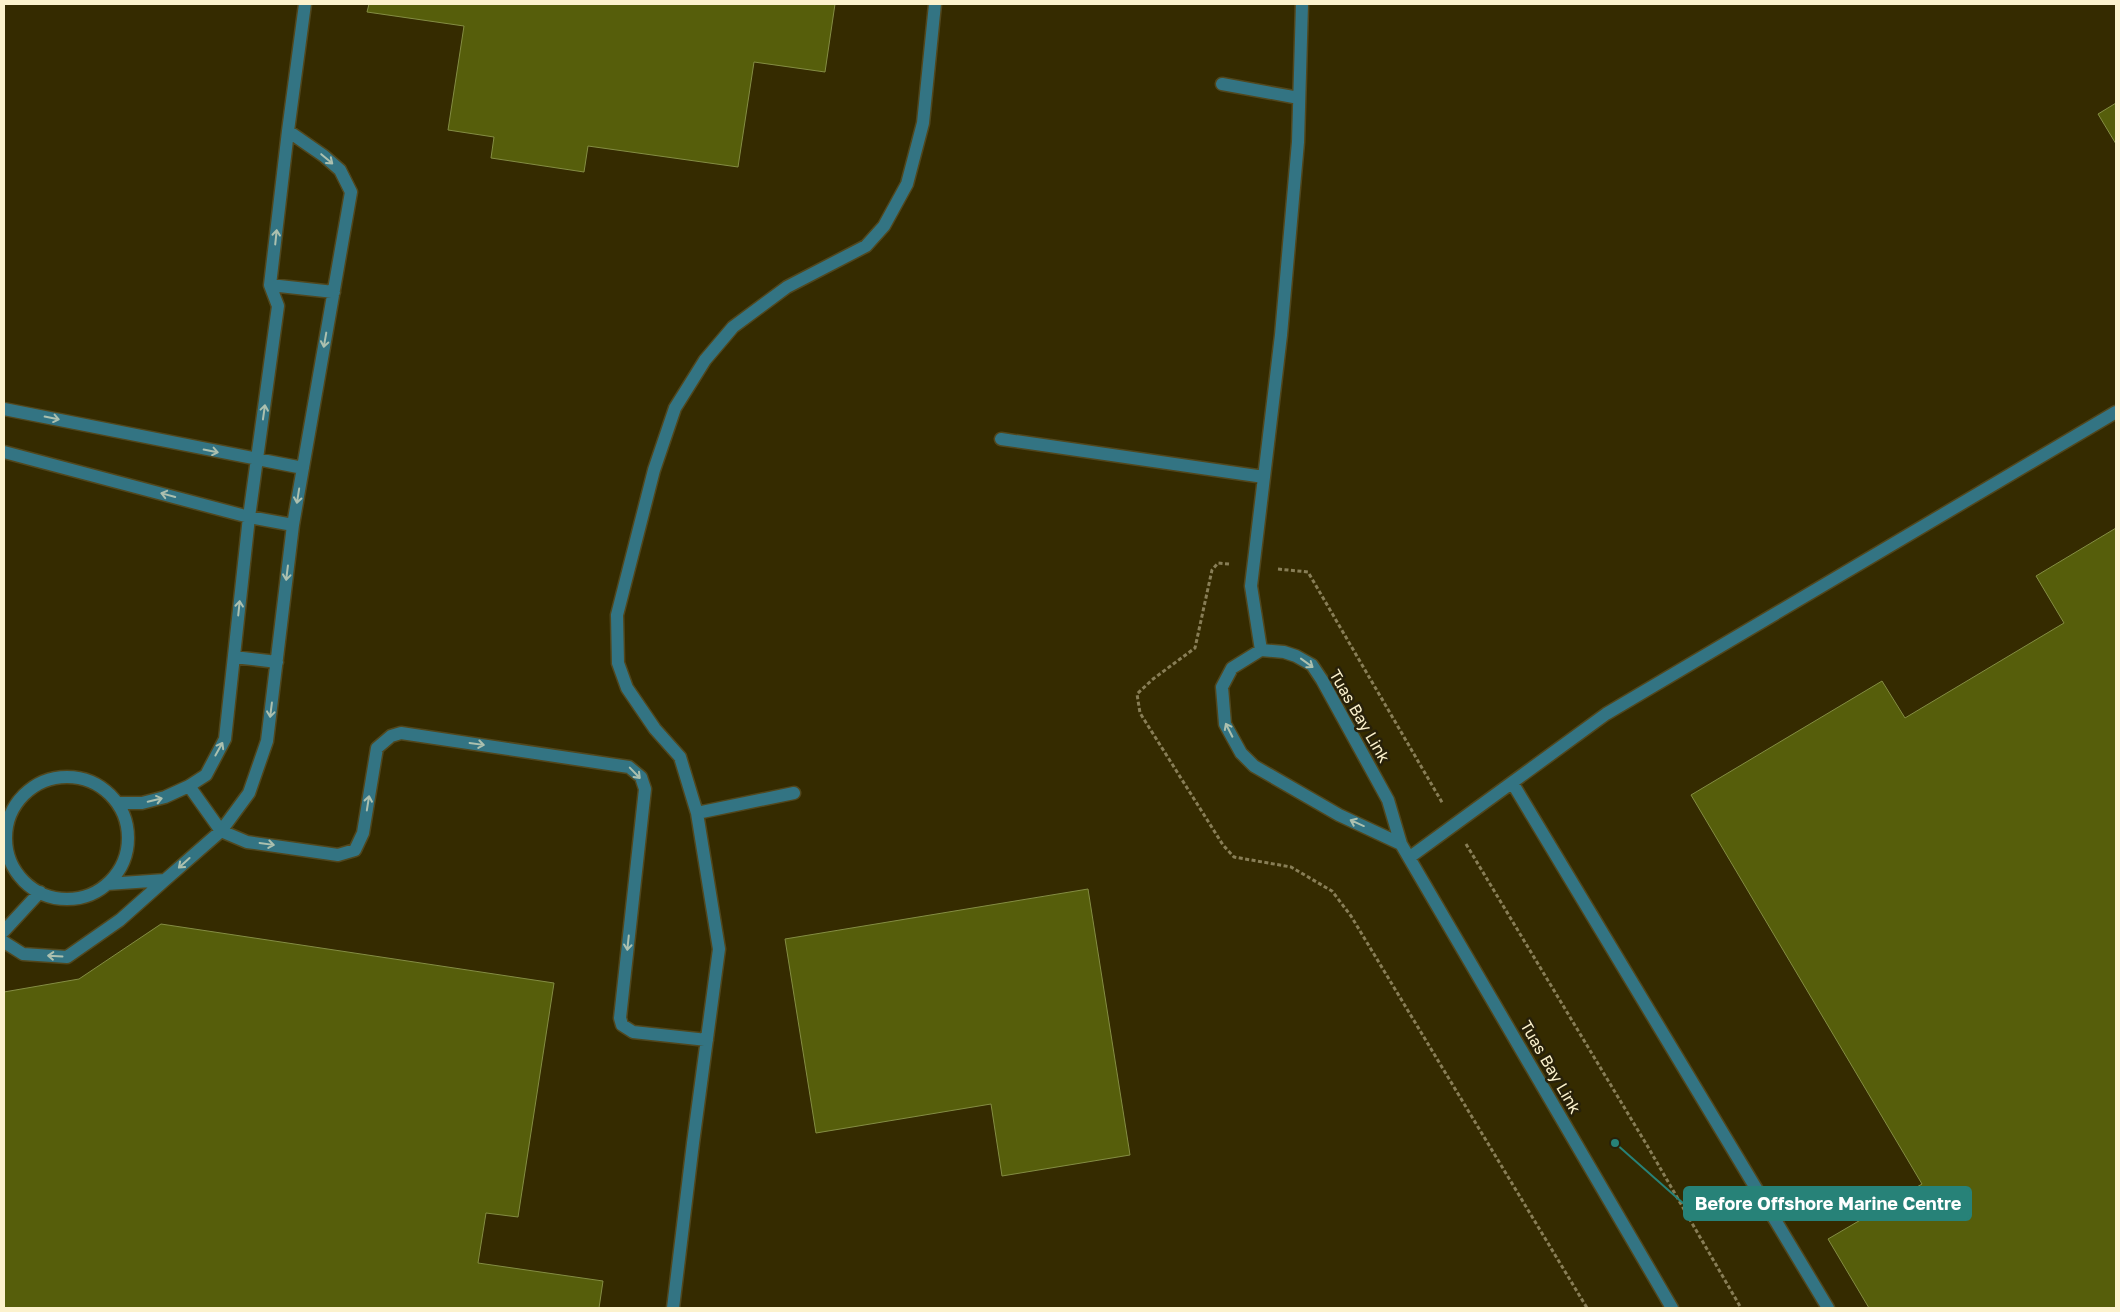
<svg xmlns="http://www.w3.org/2000/svg" width="2120" height="1312" viewBox="0 0 2120 1312" font-family="'Golos Text',sans-serif">
	<rect width="100%" height="100%" fill="#352b00"/>
	<path fill="#565e0b" stroke="#848d43" d="M369,4H835L825,72L754,62L738,167L588,146L584,172L491,158L494,137L448,130L464,26L367,12Z
		M2116,103V144L2098,114Z
		M2116,528V1308H1869L1828,1239L1922,1184L1691,795L1882,681L1905,718L2064,623L2036,576Z
		M1088,889L1130,1155L1002,1176L991,1104L816,1133L785,939Z
		M161,924L554,983L518,1217L486,1213L478,1263L603,1281L599,1308H4V992L79,979Z"/>
	<g fill="none" stroke-linecap="round" stroke-linejoin="round">
		<defs>
			<path id="minor" d="M1222,84L1299,98
				M270,285L334,292
				M4,409L303,468
				M1001,439L1264,477
				M4,452L249,517L293,525
				M1261,650L1251,586L1281,335L1298,142L1302,4
				M234,657L277,662
				M6 838a61 61 0 1 1 122 0a61 61 0 1 1-122 0Z
				M1513,784L1828,1308
				M189,786L221,831L247,842L338,855L355,850L363,833L377,748L391,736L401,733L629,767L641,777L645,789L620,1018L622,1025L633,1032L707,1040
				M117,803H142L165,797L189,786L206,775L225,739L249,517L278,306L270,285L288,131L305,4
				M697,813L794,793
				M1401,844L1339,815L1254,766L1241,753L1225,724L1222,687L1232,668L1261,650L1284,652L1296,656L1312,665L1322,680L1388,800L1401,844L1672,1308
				M1410,857L1606,714L2116,412
				M107,884L165,880
				M4,931L40,892
				M4,942L23,954L67,957L120,920L165,880L221,831L249,793L267,741L293,525L351,192L340,170L324,156L288,131
				M673,1308L693,1143L719,949L697,813L680,757L655,729L627,688L618,663L617,615L654,470L675,408L705,360L733,327L787,287L866,246L884,226L907,184L923,123L935,4"/>
		</defs>
		<use href="#minor" stroke="#51471d" stroke-width="15"/>
		<path stroke="#887e56" stroke-width="3" stroke-dasharray="4 2.5" stroke-linecap="butt" d="M1229,564L1218,563L1212,570L1195,648L1153,679L1137,694L1140,713L1223,845L1234,857L1291,867L1332,891L1351,916L1587,1308
			M1278,569L1308,572L1443,804
			M1466,844L1648,1147L1741,1308"/>
		<use href="#minor" stroke="#337483" stroke-width="12"/>
	</g>
	<defs><path id="oneway-shaft" d="M-6 0H5M1.5-3L5.5 0L1.5 3" fill="none" stroke-width="1.6" stroke-linecap="round" stroke-linejoin="round" transform="scale(1.25)"/></defs>
	<g stroke="#acc0af">
		<use href="#oneway-shaft" transform="translate(327 159) rotate(40)"/>
		<use href="#oneway-shaft" transform="translate(276 237) rotate(-84)"/>
		<use href="#oneway-shaft" transform="translate(325 340) rotate(100)"/>
		<use href="#oneway-shaft" transform="translate(264 412) rotate(-82)"/>
		<use href="#oneway-shaft" transform="translate(52 418) rotate(11)"/>
		<use href="#oneway-shaft" transform="translate(211 451) rotate(11)"/>
		<use href="#oneway-shaft" transform="translate(168 495) rotate(-165)"/>
		<use href="#oneway-shaft" transform="translate(298 496) rotate(99)"/>
		<use href="#oneway-shaft" transform="translate(287 573) rotate(97)"/>
		<use href="#oneway-shaft" transform="translate(239 608) rotate(-84)"/>
		<use href="#oneway-shaft" transform="translate(1307 663) rotate(36)"/>
		<use href="#oneway-shaft" transform="translate(271 710) rotate(97)"/>
		<use href="#oneway-shaft" transform="translate(1229 730) rotate(-117)"/>
		<use href="#oneway-shaft" transform="translate(477 744) rotate(8)"/>
		<use href="#oneway-shaft" transform="translate(219 749) rotate(-61)"/>
		<use href="#oneway-shaft" transform="translate(635 773) rotate(46)"/>
		<use href="#oneway-shaft" transform="translate(155 800) rotate(-13)"/>
		<use href="#oneway-shaft" transform="translate(368 803) rotate(-81)"/>
		<use href="#oneway-shaft" transform="translate(1357 823) rotate(-156)"/>
		<use href="#oneway-shaft" transform="translate(267 844) rotate(8)"/>
		<use href="#oneway-shaft" transform="translate(184 863) rotate(138)"/>
		<use href="#oneway-shaft" transform="translate(628 943) rotate(96)"/>
		<use href="#oneway-shaft" transform="translate(55 956) rotate(-177)"/>
	</g>
	<g text-anchor="middle" dominant-baseline="central" stroke-width="5" stroke-linejoin="round" paint-order="stroke">
		<g font-size="16" fill="#fcf2cd" stroke="#282109">
			<text transform="translate(1360 716) rotate(60)">Tuas Bay Link</text>
			<text transform="translate(1551 1067) rotate(60)">Tuas Bay Link</text>
		</g>
	</g>
	<path fill="none" stroke="#278278" stroke-width="2" d="M1615 1143L1684 1204"/>
	<circle fill="#278278" stroke="#282109" stroke-width="2" cx="1615" cy="1143" r="5"/>
	<rect fill="#278278" stroke="#278278" stroke-width="2" x="1684" y="1187" width="287" height="33" rx="5"/>
	<g font-size="18" text-anchor="middle" font-weight="bold" fill="#fff">
		<text x="1828" y="1210">Before Offshore Marine Centre</text>
	</g>
	<rect width="2120" height="1312" fill="none" stroke="#fcf2cd" stroke-width="10"/>
</svg>
